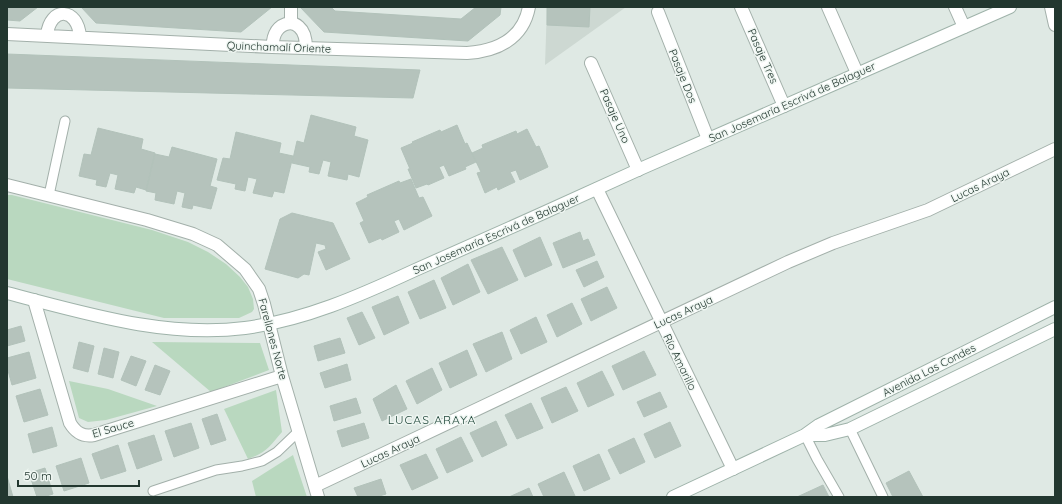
<svg xmlns="http://www.w3.org/2000/svg" width="1062" height="504" viewBox="0 0 1062 504" font-family="Quicksand,sans-serif">
	<rect width="100%" height="100%" fill="#dfe9e4"/>
	<path fill="#cdd8d2" d="M547,7H626L545,65Z"/>
	<path fill="#b9d8bf" d="M7,195H12L152,230L188,242L208,252L226,264L240,277L248,287L253,299L254,309L252,312L239,318H164L7,279Z
		M152,342L260,343L269,370L211,392Z
		M69,381L108,389L157,406L106,420L88,422L79,418Z
		M276,390L282,432C270,446 266,453 248,459L224,409Z
		M293,455L307,497H256L252,481Z"/>
	<path fill="#b5c3bc" stroke="#b2c2ba" d="M7,7H38L20,21L7,20Z
		M81,7L235,8L272,7L241,32L96,23Z
		M300,7H331L335,11L461,19L476,7H501L500,15L468,41L324,32Z
		M547,7H590L589,27L547,25Z
		M7,54L420,70L413,98L7,88Z
		M311,115L356,127L354,136L368,140L359,177L348,174L347,180L328,176L331,162L323,160L319,174L309,172L310,167L292,163L297,141L304,143Z
		M457,125L465,144L467,143L476,162L465,167L466,169L449,176L444,165L439,167L444,178L428,185L427,184L416,188L408,169H410L401,148L413,143L412,142L440,130L441,132Z
		M98,128L143,139L141,149L155,153L146,190L136,187L134,193L115,189L118,175L110,173L106,187L96,185L97,180L79,176L84,154L91,155Z
		M527,129L536,147L539,146L548,167L520,180L516,170L510,172L515,182L498,190L497,187L485,193L477,173L481,172L472,153L483,148L482,145L516,131L517,134Z
		M236,132L281,143L279,153L293,156L284,193L274,191L272,197L253,193L257,179L248,177L245,191L235,189L236,184L217,180L223,158L230,159Z
		M172,147L217,159L210,186L217,188L211,209L193,205L192,209L182,207L185,193L177,191L174,204L155,200L156,193L146,191L155,154L169,157Z
		M411,179L419,198L423,197L432,216L404,230L399,219L394,221L399,232L382,240L381,238L369,243L360,223L364,221L356,203L368,197L367,195L399,181L400,183Z
		M292,213L333,223L350,259L326,270L318,252L326,249L325,245L316,243L309,275L304,274L298,278L265,269L280,219Z
		M580,232L583,241L588,239L595,255L563,268L553,243Z
		M540,237L552,265L525,277L513,250Z
		M502,247L518,280L488,294L471,260Z
		M597,261L604,277L584,287L576,270Z
		M468,264L480,292L453,305L441,278Z
		M434,280L446,308L420,319L408,292Z
		M607,287L617,308L591,321L581,299Z
		M398,296L409,323L384,335L372,307Z
		M572,303L582,324L557,337L547,315Z
		M362,312L375,338L359,345L347,318Z
		M536,317L547,342L521,354L510,330Z
		M21,326L25,341L7,346V330Z
		M502,332L512,359L486,372L473,344Z
		M340,338L345,353L318,361L314,346Z
		M79,342L94,346L88,372L73,368Z
		M104,348L119,352L113,378L98,374Z
		M467,350L477,375L450,388L439,363Z
		M644,351L656,375L623,390L612,366Z
		M29,352L36,378L12,385L7,367V358Z
		M131,356L146,361L136,386L121,380Z
		M347,364L351,380L325,388L320,373Z
		M155,365L170,371L160,395L145,390Z
		M432,368L442,390L417,404L406,381Z
		M602,371L614,395L588,407L577,383Z
		M396,385L407,409L382,421L373,399Z
		M566,387L578,411L552,423L541,398Z
		M40,389L48,415L24,422L16,396Z
		M660,392L667,407L644,417L637,402Z
		M356,398L361,413L334,421L330,406Z
		M531,403L543,428L517,439L505,415Z
		M217,414L226,440L211,445L202,419Z
		M496,421L507,445L482,457L470,433Z
		M670,422L681,446L655,458L644,434Z
		M191,423L199,448L174,457L165,431Z
		M364,423L369,438L342,447L337,431Z
		M52,427L57,446L33,453L28,434Z
		M154,435L162,460L137,469L128,443Z
		M461,437L473,461L447,473L436,449Z
		M634,438L645,462L620,474L608,450Z
		M118,445L126,471L101,479L92,454Z
		M426,454L438,478L412,490L400,465Z
		M599,454L610,479L584,491L573,466Z
		M81,458L89,483L64,491L56,466Z
		M45,468L53,494L43,497H37L29,473Z
		M909,471L923,497H893L886,483Z
		M564,472L575,496L544,497L538,484Z
		M7,476L13,497H7Z
		M381,479L386,494L376,497H358L354,488Z
		M823,485L829,497H797Z
		M529,488L533,497H509Z"/>
	<g fill="none" stroke-linecap="round" stroke-linejoin="round">
		<defs>
			<path id="lane" d="M49,195L65,121
				M850,429L883,497
				M805,435L817,459L839,497
				M153,491L216,470L242,466L262,461L277,452L299,431"/>
			<path id="street" d="M741,7L784,106
				M828,7L857,73
				M955,7L964,27
				M1051,7L1055,25
				M658,12L708,139
				M291,23V7
				M7,34L272,47L467,53C497,51 523,39 529,7
				M47,35C50,6 78,7 80,37
				M272,47C273,42 273,38 275,34C279,25 291,19 299,27C305,32 306,41 306,48
				M591,63L638,170
				M7,185L147,220L193,234L217,245L245,269L259,289L264,304L282,376L318,497
				M597,189L733,469
				M34,300L70,423C76,433 83,437 94,435L282,376
				M315,486L788,262L833,243L928,210L1055,149"/>
			<path id="secondary" d="M7,293C85,313 164,338 245,328C305,320 359,296 413,271C456,252 499,233 541,214C574,199 607,184 640,169C763,114 887,62 1010,7
				M805,435H825L850,429L1055,329
				M673,497L805,435L819,425L1055,307"/>
		</defs>
		<use href="#lane" stroke="#a3b0aa" stroke-width="11"/>
		<use href="#street" stroke="#a3b0aa" stroke-width="14"/>
		<use href="#secondary" stroke="#9fb3aa" stroke-width="14"/>
		<use href="#lane" stroke="#fff" stroke-width="9"/>
		<use href="#street" stroke="#fff" stroke-width="12"/>
		<use href="#secondary" stroke="#fff" stroke-width="12"/>
	</g>
	<g text-anchor="middle" dominant-baseline="central" stroke-width="3" stroke-linejoin="round" paint-order="stroke">
		<g font-size="11" fill="#22372f" stroke="#eff6f2">
			<text transform="translate(279 47) rotate(2)">Quinchamalí Oriente</text>
			<text transform="translate(763 56) rotate(66)">Pasaje Tres</text>
			<text transform="translate(683 76) rotate(68)">Pasaje Dos</text>
			<text transform="translate(792 102) rotate(-24)">San Josemaría Escrivá de Balaguer</text>
			<text transform="translate(615 116) rotate(66)">Pasaje Uno</text>
			<text transform="translate(980 185) rotate(-26)">Lucas Araya</text>
			<text transform="translate(496 234) rotate(-24)">San Josemaría Escrivá de Balaguer</text>
			<text transform="translate(683 312) rotate(-25)">Lucas Araya</text>
			<text transform="translate(273 339) rotate(75)">Farellones Norte</text>
			<text transform="translate(680 362) rotate(64)">Río Amarillo</text>
			<text transform="translate(929 370) rotate(-27)">Avenida Las Condes</text>
			<text transform="translate(113 428) rotate(-16)">El Sauce</text>
			<text transform="translate(390 451) rotate(-25)">Lucas Araya</text>
		</g>
		<g font-size="12" letter-spacing="1" fill="#20473a" stroke="#eff6f2">
			<text x="432" y="419">LUCAS ARAYA</text>
		</g>
	</g>
	<rect width="1062" height="504" fill="none" stroke="#22372f" stroke-width="16"/>
	<path d="M18 480v6h121v-6" fill="none" stroke="#22372f" stroke-width="2"/>
	<text x="24" y="480" font-size="12" fill="#22372f" stroke="#eff6f2" stroke-width="3" paint-order="stroke">50 m</text>
</svg>
